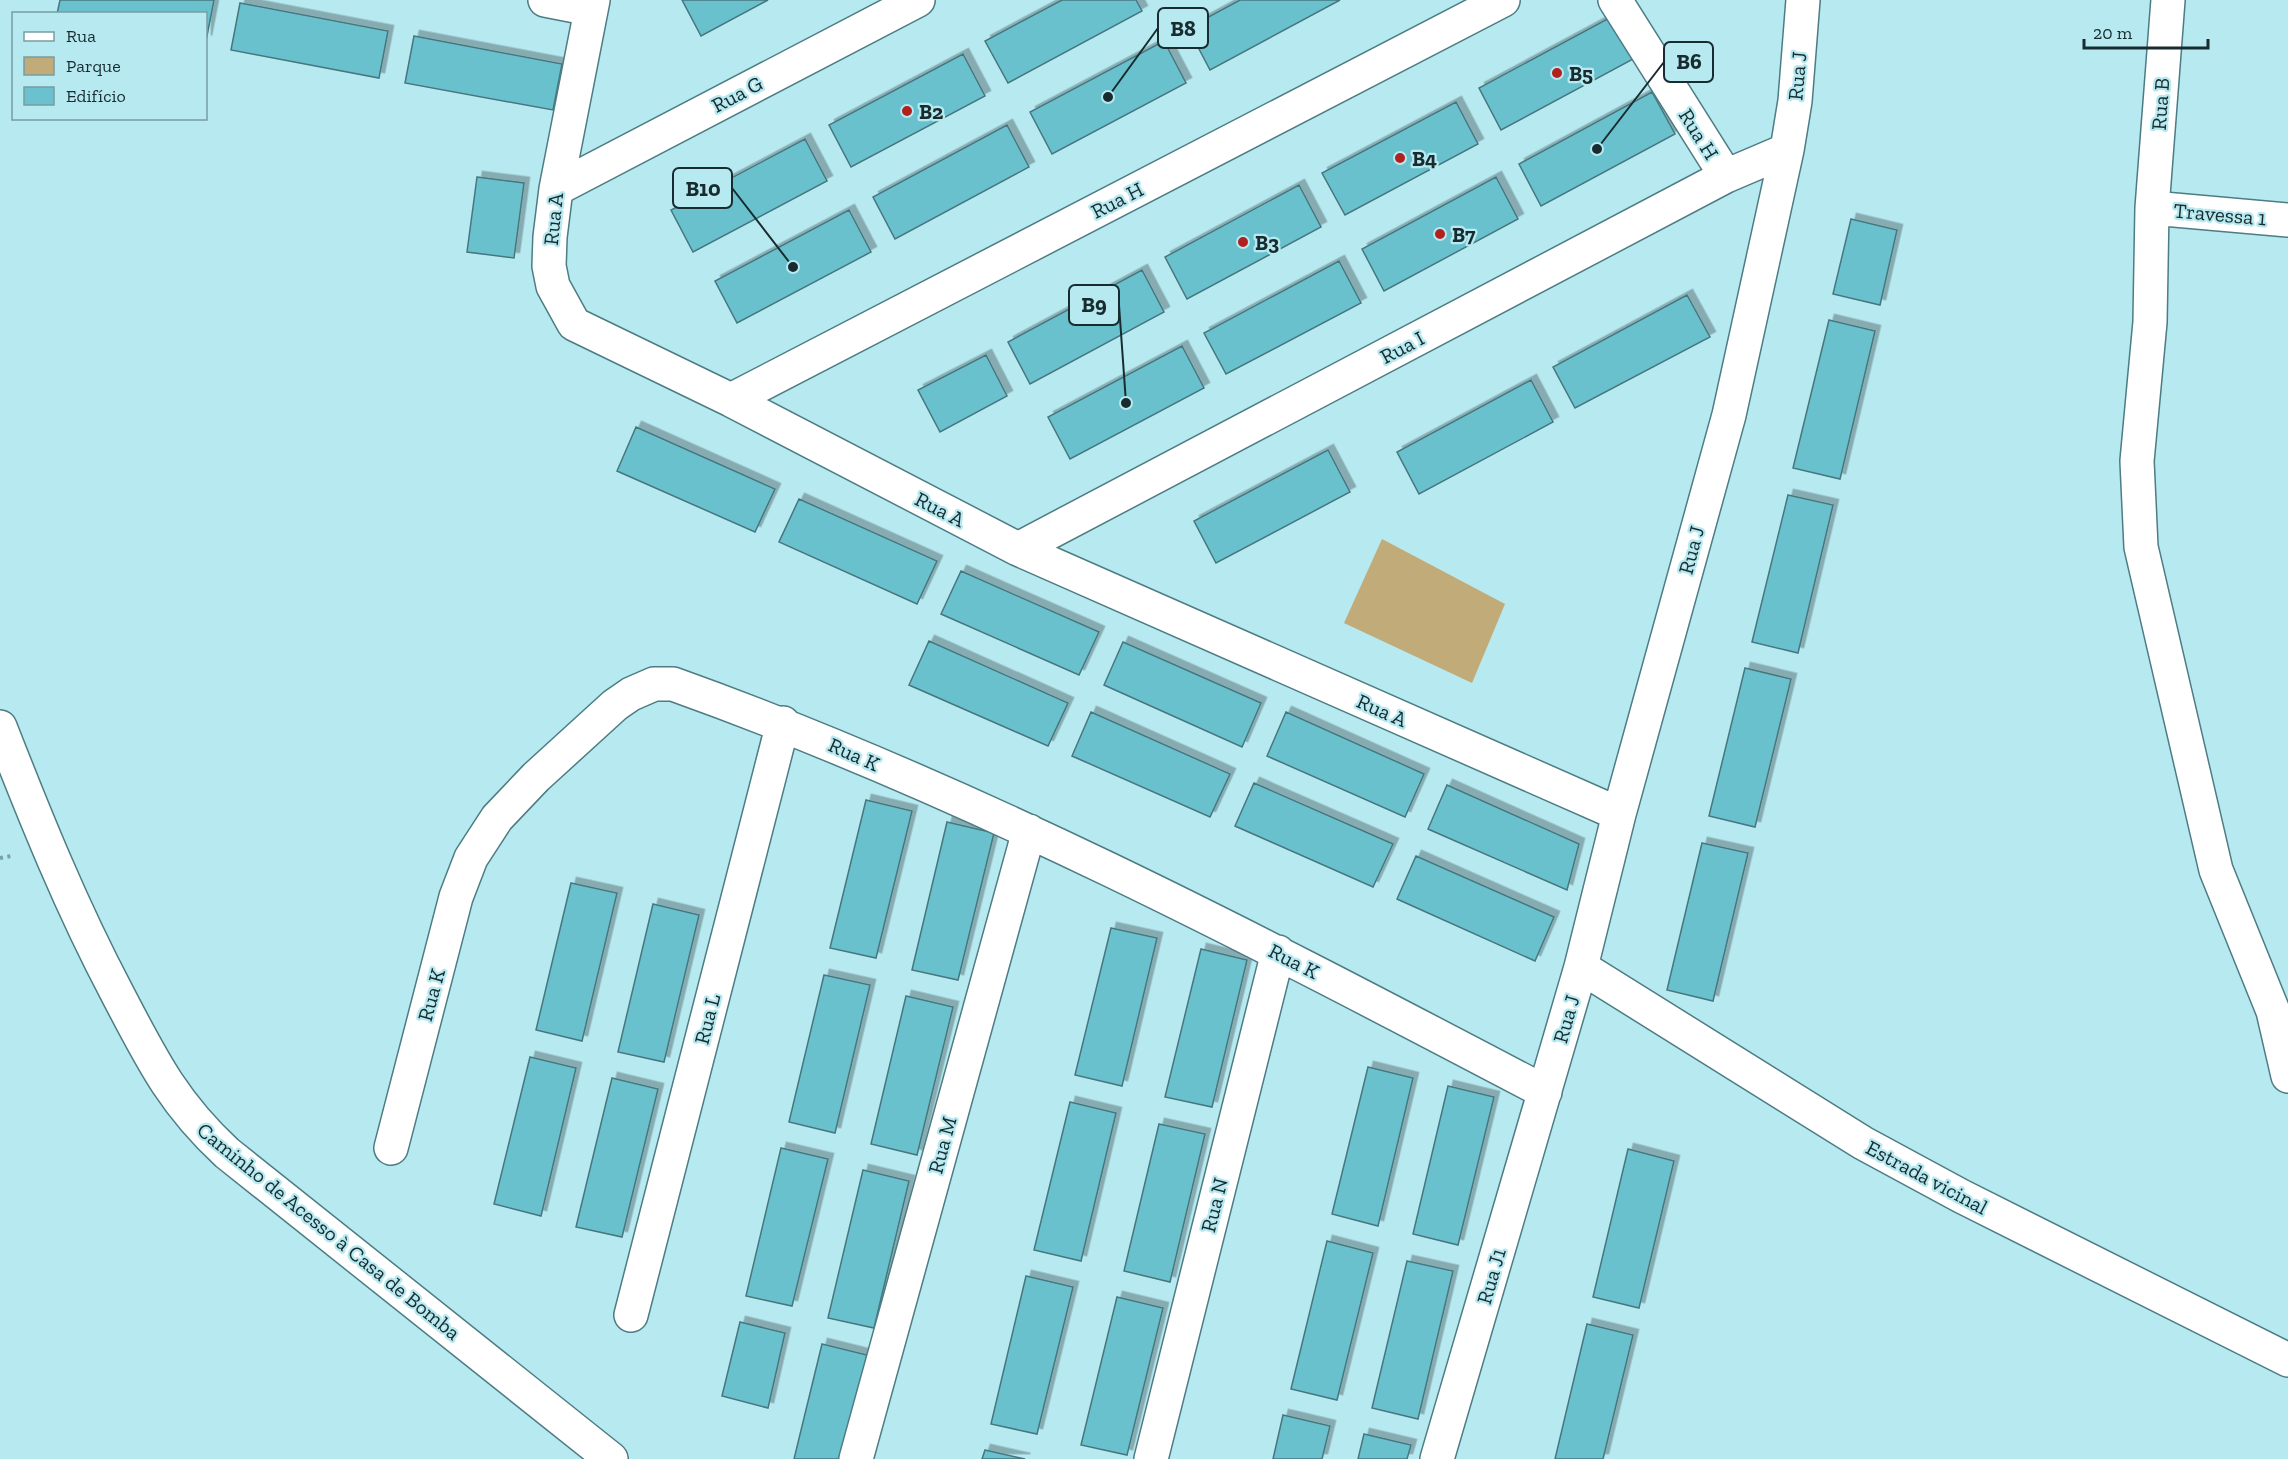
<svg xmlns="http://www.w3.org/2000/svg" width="2288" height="1459" viewBox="0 0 2288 1459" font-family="'Zilla Slab',serif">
	<defs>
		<filter id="shadow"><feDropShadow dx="5.5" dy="-5.5" stdDeviation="0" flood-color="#0004"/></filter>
	</defs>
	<rect width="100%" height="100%" fill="#b7e9f1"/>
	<path fill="#c1ab78" d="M1382,539L1505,604L1472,683L1344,623Z"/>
	<path fill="#6bc1ce" stroke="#47777e" stroke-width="1.5" filter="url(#shadow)" d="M60,0H214L206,41V14H57Z
		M682,0H768L701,36Z
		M1062,0H1136L1142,11L1008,83L985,41Z
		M1240,0H1340L1210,70L1188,28Z
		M240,3L388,31L379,78L231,50Z
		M1613,16L1635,58L1501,130L1479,88Z
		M414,36L562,64L553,110L405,83Z
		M1164,41L1186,83L1052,154L1030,112Z
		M963,54L985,96L851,167L829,125Z
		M1652,92L1675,134L1541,206L1519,164Z
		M1456,102L1478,144L1345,215L1322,173Z
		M1007,125L1029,167L895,239L873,197Z
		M805,139L827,181L693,252L671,210Z
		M477,177L524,183L514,258L467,252Z
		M1496,177L1518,219L1384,291L1362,249Z
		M1299,185L1321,227L1187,299L1165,257Z
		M849,210L871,252L737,323L715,281Z
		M1851,219L1897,230L1880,305L1833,294Z
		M1339,261L1361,303L1226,374L1204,333Z
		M1142,270L1164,312L1030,384L1008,342Z
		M1687,295L1710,337L1575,408L1553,367Z
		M1829,320L1875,331L1840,479L1793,468Z
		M1182,346L1204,388L1070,459L1048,417Z
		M986,355L1007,396L940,432L918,390Z
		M1531,380L1553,422L1419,494L1397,452Z
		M636,427L775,489L755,532L617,471Z
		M1328,450L1350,492L1216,563L1194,521Z
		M1788,495L1833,505L1798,653L1752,642Z
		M799,499L937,561L917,604L779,542Z
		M961,571L1099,632L1079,675L941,614Z
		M929,641L1068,703L1048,746L909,685Z
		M1123,642L1261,703L1242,747L1104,685Z
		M1745,668L1791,679L1755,827L1709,816Z
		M1091,712L1230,774L1210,817L1072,756Z
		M1286,712L1424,774L1405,817L1267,756Z
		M1254,783L1393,844L1373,887L1235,826Z
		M1447,785L1579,844L1567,890L1428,829Z
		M866,800L912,811L876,958L830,948Z
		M947,822L994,833L958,980L912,970Z
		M1702,843L1748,853L1713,1001L1667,990Z
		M1416,856L1554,917L1535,961L1397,899Z
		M571,883L617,893L582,1041L536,1030Z
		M653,904L699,915L664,1062L618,1052Z
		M1111,928L1157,938L1122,1086L1075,1075Z
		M1201,949L1247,960L1212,1107L1165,1097Z
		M824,975L870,985L835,1133L789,1122Z
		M906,996L953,1007L917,1155L871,1144Z
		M530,1057L576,1068L541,1216L494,1204Z
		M1368,1067L1413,1078L1378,1226L1332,1214Z
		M612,1078L658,1089L622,1237L576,1227Z
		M1448,1086L1494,1097L1458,1245L1413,1234Z
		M1070,1102L1116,1113L1081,1261L1034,1250Z
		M1159,1124L1205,1134L1170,1282L1124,1271Z
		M781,1148L828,1159L792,1306L746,1296Z
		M1628,1149L1674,1161L1639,1308L1593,1297Z
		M863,1170L909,1181L874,1328L828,1318Z
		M1327,1241L1373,1253L1337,1400L1291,1389Z
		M1407,1261L1453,1271L1418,1419L1372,1408Z
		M1026,1276L1073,1287L1037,1434L991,1424Z
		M1117,1297L1163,1308L1127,1455L1081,1445Z
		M740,1322L785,1333L768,1408L722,1396Z
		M1587,1324L1633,1335L1603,1459H1555Z
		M822,1344L867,1355L843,1459H794Z
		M1283,1415L1330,1426L1322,1459H1273Z
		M1364,1434L1411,1445L1407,1459H1358Z
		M985,1450L1025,1459H982Z"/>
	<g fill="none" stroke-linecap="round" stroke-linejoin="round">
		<defs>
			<path id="street" d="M545,0L591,9
				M593,0L556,189L550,237L549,266L553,286L574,324L731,400L1018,549L1619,814
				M1615,0L1726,176
				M2168,0L2152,208L2150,322L2137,461L2141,547L2216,870L2273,1011L2288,1076
				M556,189L918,0
				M2152,208L2288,220
				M731,400L1503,0
				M1018,549L1726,176L1787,150
				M0,727C36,819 71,906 117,993C151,1058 172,1102 227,1153L611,1459
				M1581,967L1863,1143L1961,1196L2288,1360
				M391,1148L456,897L471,858L497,818L536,777L615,705L631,694L654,684H673C975,792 1261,943 1545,1092
				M631,1315L783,723
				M856,1459L1029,831
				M1151,1459L1278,952
				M1437,1459L1581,967L1619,814L1729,415L1787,150L1795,101L1803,0"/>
		</defs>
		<use href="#street" stroke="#4d7c83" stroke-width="36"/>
		<path stroke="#79a0a6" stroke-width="4" stroke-dasharray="3 4.5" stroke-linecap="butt" d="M0,858L11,856"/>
		<use href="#street" stroke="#fff" stroke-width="33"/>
	</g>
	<g fill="#b1211e" stroke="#b7e9f1" stroke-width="2">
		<circle cx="1557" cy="73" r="6"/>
		<circle cx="907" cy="111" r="6"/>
		<circle cx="1400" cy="158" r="6"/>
		<circle cx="1440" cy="234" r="6"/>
		<circle cx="1243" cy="242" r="6"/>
	</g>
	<g text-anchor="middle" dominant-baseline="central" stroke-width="4.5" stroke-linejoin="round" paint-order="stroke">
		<g font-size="21" font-weight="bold" fill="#182c2f" stroke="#b7e9f1" text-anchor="start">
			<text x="1569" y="73">B5</text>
			<text x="919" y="111">B2</text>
			<text x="1412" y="158">B4</text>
			<text x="1452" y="234">B7</text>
			<text x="1255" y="242">B3</text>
		</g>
		<g font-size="21" fill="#182c2f" stroke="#b7e9f1">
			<text transform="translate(1797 76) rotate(-85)">Rua J</text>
			<text transform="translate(737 94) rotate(-28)">Rua G</text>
			<text transform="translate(2160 104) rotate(-86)">Rua B</text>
			<text transform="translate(1699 134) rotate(58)">Rua H</text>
			<text transform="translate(1117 200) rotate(-27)">Rua H</text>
			<text transform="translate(2220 214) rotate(5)">Travessa 1</text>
			<text transform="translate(553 219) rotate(-84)">Rua A</text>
			<text transform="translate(1402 347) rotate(-28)">Rua I</text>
			<text transform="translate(940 509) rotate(27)">Rua A</text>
			<text transform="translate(1691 550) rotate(-75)">Rua J</text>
			<text transform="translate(1382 710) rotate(24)">Rua A</text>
			<text transform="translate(854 754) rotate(24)">Rua K</text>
			<text transform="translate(1294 961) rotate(27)">Rua K</text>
			<text transform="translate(431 995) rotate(-75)">Rua K</text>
			<text transform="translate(707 1019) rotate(-76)">Rua L</text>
			<text transform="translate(1566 1019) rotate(-74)">Rua J</text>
			<text transform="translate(942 1145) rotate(-75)">Rua M</text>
			<text transform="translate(1927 1177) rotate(28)">Estrada vicinal</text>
			<text transform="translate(1214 1205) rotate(-76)">Rua N</text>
			<text transform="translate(329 1231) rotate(39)">Caminho de Acesso à Casa de Bomba</text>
			<text transform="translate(1491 1276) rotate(-74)">Rua J1</text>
		</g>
	</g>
	<path fill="none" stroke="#182c2f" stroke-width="2" d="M1108 97L1158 28M1597 149L1664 62M793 267L732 188M1126 403L1119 305"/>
	<g fill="#182c2f" stroke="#b7e9f1" stroke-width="2">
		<circle cx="1108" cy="97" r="6"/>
		<circle cx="1597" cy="149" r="6"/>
		<circle cx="793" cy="267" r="6"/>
		<circle cx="1126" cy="403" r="6"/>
	</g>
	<g fill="#b7e9f1" stroke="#182c2f" stroke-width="2">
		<rect x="1158" y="8" width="50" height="40" rx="6"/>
		<rect x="1664" y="42" width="49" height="40" rx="6"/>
		<rect x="673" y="168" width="59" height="40" rx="6"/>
		<rect x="1069" y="285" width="50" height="40" rx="6"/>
	</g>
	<g font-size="22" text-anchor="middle" font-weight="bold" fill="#182c2f">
		<text x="1183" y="36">B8</text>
		<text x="1689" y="69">B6</text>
		<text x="703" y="196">B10</text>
		<text x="1094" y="312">B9</text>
	</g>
	<rect x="12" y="12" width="195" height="108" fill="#b7e9f1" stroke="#779da3" stroke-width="1.5"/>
	<rect x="24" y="32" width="30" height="9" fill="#ffffff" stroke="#779da3" stroke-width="1.5"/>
	<text x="66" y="42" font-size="18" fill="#182c2f">Rua</text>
	<rect x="24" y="57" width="30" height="18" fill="#c1ab78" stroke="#779da3" stroke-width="1.5"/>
	<text x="66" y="72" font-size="18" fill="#182c2f">Parque</text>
	<rect x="24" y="87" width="30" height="18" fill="#6bc1ce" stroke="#779da3" stroke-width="1.5"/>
	<text x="66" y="102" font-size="18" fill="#182c2f">Edifício</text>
	<path d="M2084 39v9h124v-9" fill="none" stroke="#182c2f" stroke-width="3"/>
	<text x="2093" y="39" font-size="18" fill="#182c2f" stroke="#b7e9f1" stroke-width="4.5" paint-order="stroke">20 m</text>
</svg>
